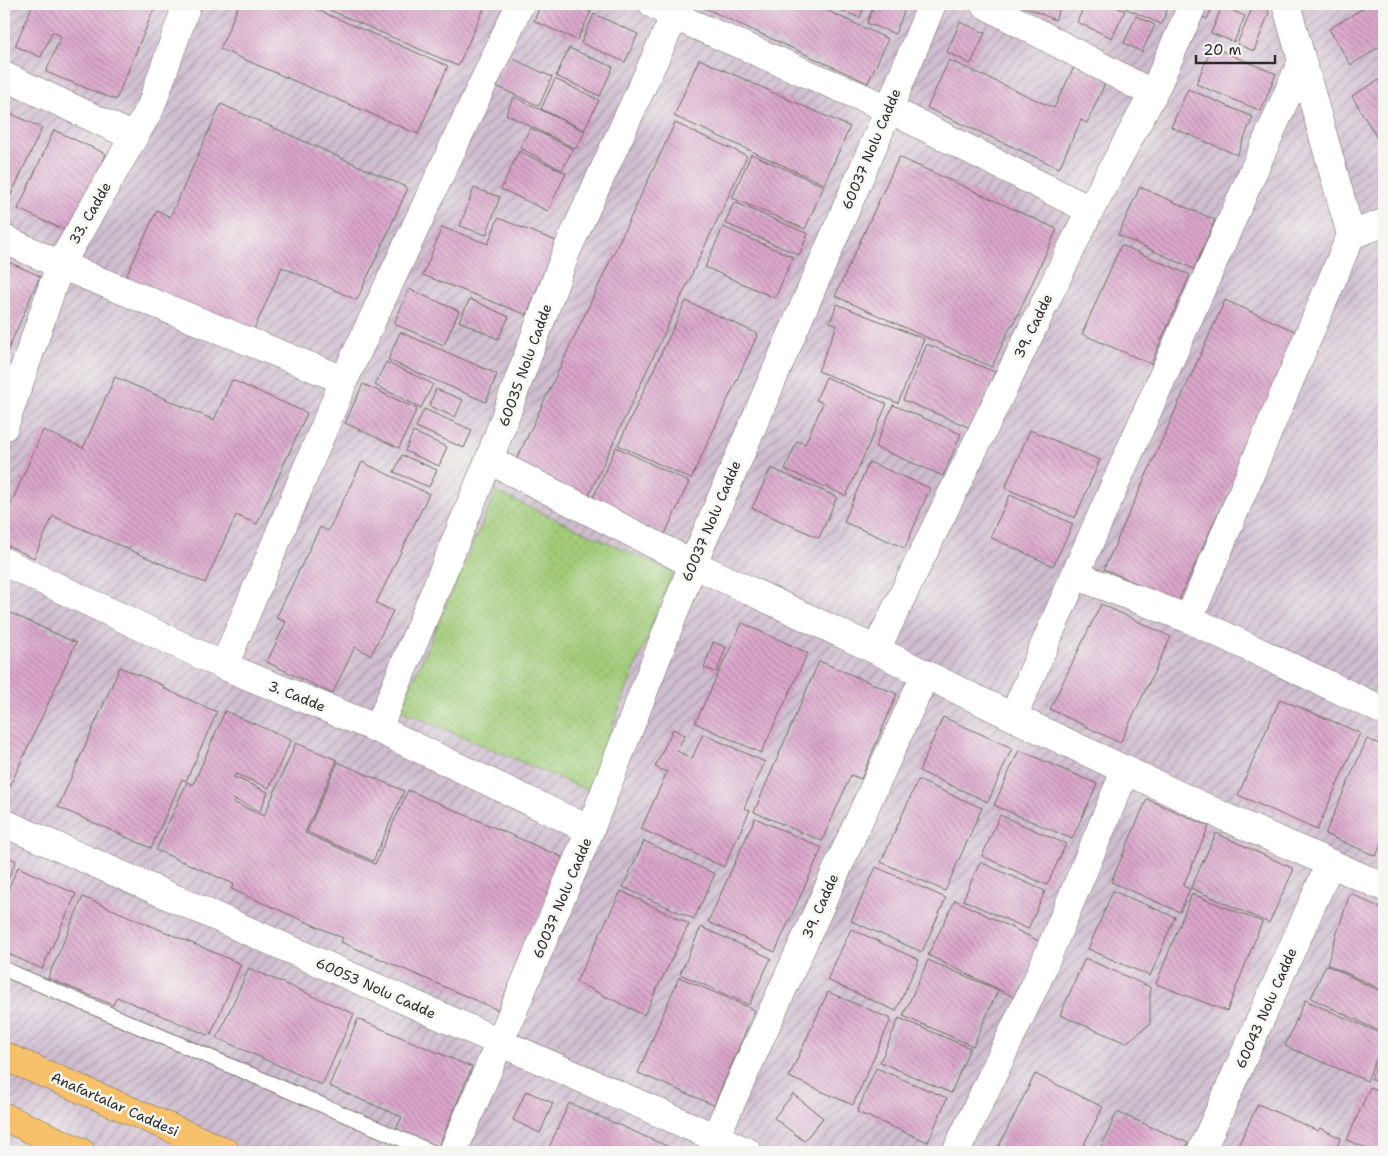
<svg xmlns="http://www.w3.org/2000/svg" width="1388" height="1156" viewBox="0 0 1388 1156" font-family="'Shantell Sans',sans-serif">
	<defs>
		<pattern id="industrial-furrows" width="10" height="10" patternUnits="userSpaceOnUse" patternTransform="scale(1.25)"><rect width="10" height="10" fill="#cfbdcf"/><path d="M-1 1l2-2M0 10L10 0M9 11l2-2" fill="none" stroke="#a89aa8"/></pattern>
		<pattern id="green-dots" width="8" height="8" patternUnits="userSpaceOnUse" patternTransform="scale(1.25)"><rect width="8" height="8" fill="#a0cb78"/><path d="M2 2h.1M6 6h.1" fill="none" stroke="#8aae68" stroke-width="1.8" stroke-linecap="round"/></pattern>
		<pattern id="building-back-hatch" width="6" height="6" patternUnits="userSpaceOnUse" patternTransform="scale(1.25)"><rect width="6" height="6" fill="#dba6cb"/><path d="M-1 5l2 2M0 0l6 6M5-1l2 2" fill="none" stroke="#b287a5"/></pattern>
	</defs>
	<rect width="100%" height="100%" fill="#f6f6f2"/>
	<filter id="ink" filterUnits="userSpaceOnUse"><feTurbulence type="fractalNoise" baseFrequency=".02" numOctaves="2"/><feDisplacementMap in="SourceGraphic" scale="10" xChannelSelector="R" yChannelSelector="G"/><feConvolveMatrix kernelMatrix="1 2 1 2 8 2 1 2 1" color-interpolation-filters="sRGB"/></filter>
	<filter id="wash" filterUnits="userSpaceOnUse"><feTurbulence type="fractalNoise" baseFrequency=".0096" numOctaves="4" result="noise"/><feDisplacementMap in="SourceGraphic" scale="20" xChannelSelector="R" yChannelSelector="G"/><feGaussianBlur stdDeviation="1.12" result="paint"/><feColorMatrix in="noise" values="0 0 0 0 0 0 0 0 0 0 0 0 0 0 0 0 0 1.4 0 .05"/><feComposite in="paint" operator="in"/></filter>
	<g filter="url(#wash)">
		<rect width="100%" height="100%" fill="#efe9d2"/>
		<path fill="url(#industrial-furrows)" d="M4,4H1384V1152H4Z"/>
		<path fill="url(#green-dots)" stroke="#667b52" d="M496,492L673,572L587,790L400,710Z"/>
		<g id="blocks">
			<path fill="url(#building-back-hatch)" d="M33,4H156L116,100L46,72L61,36L52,32L41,57L15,46Z
				M239,4H303L448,66L418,134L220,49Z
				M316,4H486L458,66Z
				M541,4H573L591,12L577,40L534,21Z
				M696,4H813L888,39L868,83Z
				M842,4H865L860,18L840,10Z
				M874,4H907L895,34L867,23Z
				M1019,4H1062L1055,20Z
				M1085,4H1110L1125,11L1112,38L1077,22Z
				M1116,4H1170L1161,24Z
				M1196,4H1214L1207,19L1192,13Z
				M1254,4H1265L1269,13L1254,51L1237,44Z
				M1370,4H1384V44L1351,65L1329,29Z
				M1222,6L1245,16L1234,42L1211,33Z
				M594,14L638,34L625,62L581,43Z
				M1136,16L1155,25L1142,52L1124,43Z
				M960,22L985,33L971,64L947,52Z
				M1212,47L1276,74L1261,111L1196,84Z
				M569,48L613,67L600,96L556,76Z
				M509,57L552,77L539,106L496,86Z
				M699,59L850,127L824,184L674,116Z
				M949,60L1054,108L1074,67L1106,81L1087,123L1081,120L1059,168L927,108Z
				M1384,77V150L1352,96Z
				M555,79L599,100L584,130L541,109Z
				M1188,89L1253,117L1237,155L1171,127Z
				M514,97L585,131L576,149L506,114Z
				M221,104L408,188L357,300L282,267L251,336L125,279L157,210L170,217Z
				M4,108L9,111L4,123Z
				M12,114L42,128L10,197L4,194V132Z
				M675,123L747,156L587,499L514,465Z
				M530,128L573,149L562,170L520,148Z
				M54,130L106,154L69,232L18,209Z
				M519,151L566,173L548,211L501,189Z
				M751,154L824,186L805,229L732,198Z
				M899,157L1057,229L1013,325H1011L992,367L835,296Z
				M1140,187L1215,220L1194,269L1118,235Z
				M474,188L500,197L486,235L460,226Z
				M734,202L808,234L799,255L725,223Z
				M498,218L556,241L527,315L423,275L442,227L488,244Z
				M723,227L793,257L775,298L705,267Z
				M1121,245L1190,275L1151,364L1082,334Z
				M4,260L40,276L4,359Z
				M409,289L459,311L444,345L394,324Z
				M470,299L509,317L498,339L459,321Z
				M1225,300L1299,333L1178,602L1104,569Z
				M686,301L758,334L691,479L618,445Z
				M837,304L924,339L898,403L818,371L837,325L830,322Z
				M400,332L497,374L486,402L388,360Z
				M927,344L995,372L971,428L903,400Z
				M386,362L433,384L421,408L375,385Z
				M115,377L214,420L232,380L307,413L257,524L236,515L205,583L53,516L34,558L4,544V520L43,430L83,448Z
				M826,377L887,404L846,496L785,469L797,441L805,444L823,403L816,400Z
				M363,384L417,409L399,448L345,423Z
				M436,389L463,400L455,417L429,406Z
				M893,405L961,434L943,476L875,447Z
				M424,409L472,430L464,448L416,427Z
				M1030,430L1100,460L1075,518L1005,488Z
				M413,432L447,447L439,466L405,451Z
				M616,447L689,482L665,534L592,500Z
				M402,455L437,470L429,487L394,472Z
				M362,462L429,494L376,603L393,611L371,655L355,647L332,694L267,662L286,622L276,618L320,527L328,531Z
				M869,462L930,488L905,548L844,522Z
				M771,468L837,497L819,538L752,508Z
				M1010,495L1073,524L1053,566L990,537Z
				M1101,604L1171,637L1120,743L1050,709Z
				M4,610L76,643L9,788L4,786Z
				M742,623L808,653L761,753L695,723Z
				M713,642L726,647L717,672L704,668Z
				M819,661L897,694L861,779L851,775L822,841L754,812Z
				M120,667L164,686L163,688L217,712L186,781L182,779L151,848L58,807Z
				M1280,699L1360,733L1317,830L1238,795Z
				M225,711L291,740L269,788L236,774L234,777L268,792L260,811L233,799L232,802L264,816L296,743L337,760L305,833L375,864L408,790L564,858L498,1010L341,942L343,938L231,889L234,884L156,850L187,782L193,785Z
				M943,717L1012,748L988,802L919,771Z
				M673,729L685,735L677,751L692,758L703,734L765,762L744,808L750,810L724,867L641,829L667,772L655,767Z
				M1367,739L1384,746V838L1376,856L1325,834Z
				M1019,750L1097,784L1072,839L994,805Z
				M338,762L404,791L373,861L307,832Z
				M918,780L982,808L945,891L881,862Z
				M1147,799L1209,826L1183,886L1190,889L1180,912L1111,882Z
				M1000,815L1066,844L1047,885L982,856Z
				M755,818L822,848L775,952L708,922Z
				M1216,833L1294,869L1269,923L1191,888Z
				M644,841L715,874L694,919L623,887Z
				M4,855L16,861L4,889Z
				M980,862L1045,891L1028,929L963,900Z
				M18,867L76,894L42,969L4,952V898Z
				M876,867L946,898L922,952L851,921Z
				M621,891L689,924L644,1015L576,982Z
				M1113,891L1175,917L1150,976L1088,949Z
				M1350,893L1384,910V991L1327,964Z
				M1192,894L1262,922L1227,1011L1156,984Z
				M83,897L241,964L210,1036L117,997L113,1005L48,978Z
				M955,900L1041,942L1014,997L928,955Z
				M701,927L771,958L749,1005L680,974Z
				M851,929L919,960L896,1011L827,980Z
				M1085,958L1150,987V1024L1126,1043L1060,1015Z
				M928,960L998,990L973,1046L903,1016Z
				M1326,965L1384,993V1030L1383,1033L1311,998Z
				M249,968L354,1014L322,1085L217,1038Z
				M679,977L755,1010L714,1105L638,1073Z
				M828,992L891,1019L853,1105L789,1077Z
				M1305,1000L1384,1035V1041L1367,1081L1285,1046Z
				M899,1018L970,1048L951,1093L880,1062Z
				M358,1019L472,1067L438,1148L396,1129L402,1117L329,1086Z
				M1384,1047V1085L1371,1079Z
				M876,1068L947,1098L928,1142L857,1112Z
				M1035,1074L1103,1107L1080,1152H996Z
				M1370,1087L1384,1093V1152H1375L1347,1140Z
				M526,1091L553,1103L540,1133L513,1120Z
				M793,1094L823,1118L804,1141L774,1118Z
				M569,1103L669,1147L666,1152H547Z
				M1258,1104L1318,1131L1320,1128L1341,1138L1334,1152H1235Z
				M1117,1112L1188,1143L1184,1152H1099Z
				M1339,1146L1354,1152H1336Z"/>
		</g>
	</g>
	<g filter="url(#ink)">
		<use href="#blocks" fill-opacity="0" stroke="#706e65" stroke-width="1"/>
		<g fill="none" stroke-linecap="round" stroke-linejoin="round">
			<defs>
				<path id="lane" d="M4,969L432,1152"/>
				<path id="street" d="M653,4L674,16L889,109L1090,210
					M984,4L1153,94
					M4,76L134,137
					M1351,235L1384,223
					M4,239L60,265L344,380
					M4,427L60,265L150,109L187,4
					M489,460L693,564L876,650L1013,717L1225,817L1384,887
					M4,562L224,666L378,729L590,830
					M1075,575L1302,61
					M1189,619L1351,235L1286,4
					M876,650L1090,210L1153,94L1193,4
					M224,666L344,380L520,4
					M1013,717L1075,575L1189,619L1384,711
					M378,729L489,460L567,250L680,4
					M4,823L748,1152
					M715,1138L925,675
					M453,1152L590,830L693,564L889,109L932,4
					M956,1152L1037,981L1126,769
					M1201,1152L1330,864"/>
				<path id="primary" d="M4,1056L226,1152
					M4,1117L81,1152"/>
			</defs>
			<use href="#lane" stroke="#706e65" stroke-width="16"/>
			<use href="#street" stroke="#706e65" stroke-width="29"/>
			<use href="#primary" stroke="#706e65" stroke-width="29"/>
			<use href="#lane" stroke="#fff" stroke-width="14"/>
			<use href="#street" stroke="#fff" stroke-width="28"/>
			<use href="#primary" stroke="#f7c06b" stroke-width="28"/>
		</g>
	</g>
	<g text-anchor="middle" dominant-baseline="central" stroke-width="5" stroke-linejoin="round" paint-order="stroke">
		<g font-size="14" fill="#2b2b2b" stroke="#f6f6f2">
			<text transform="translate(871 149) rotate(-67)">60037 Nolu Cadde</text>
			<text transform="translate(90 213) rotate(-60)">33. Cadde</text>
			<text transform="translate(1033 326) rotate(-64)">39. Cadde</text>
			<text transform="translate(525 365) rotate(-70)">60035 Nolu Cadde</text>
			<text transform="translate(711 521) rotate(-67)">60037 Nolu Cadde</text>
			<text transform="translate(297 696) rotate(22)">3. Cadde</text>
			<text transform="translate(562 898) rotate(-67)">60037 Nolu Cadde</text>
			<text transform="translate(820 906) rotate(-66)">39. Cadde</text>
			<text transform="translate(376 988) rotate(24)">60053 Nolu Cadde</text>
			<text transform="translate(1266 1008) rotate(-66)">60043 Nolu Cadde</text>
			<text transform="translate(115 1104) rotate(24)">Anafartalar Caddesi</text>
		</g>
	</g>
	<rect width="1388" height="1156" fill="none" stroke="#f6f6f2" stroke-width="20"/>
	<path d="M1196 55v8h79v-8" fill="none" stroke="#2b2b2b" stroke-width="2.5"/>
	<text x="1203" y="55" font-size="15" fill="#2b2b2b" stroke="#f6f6f2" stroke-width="4" paint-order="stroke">20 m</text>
</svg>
